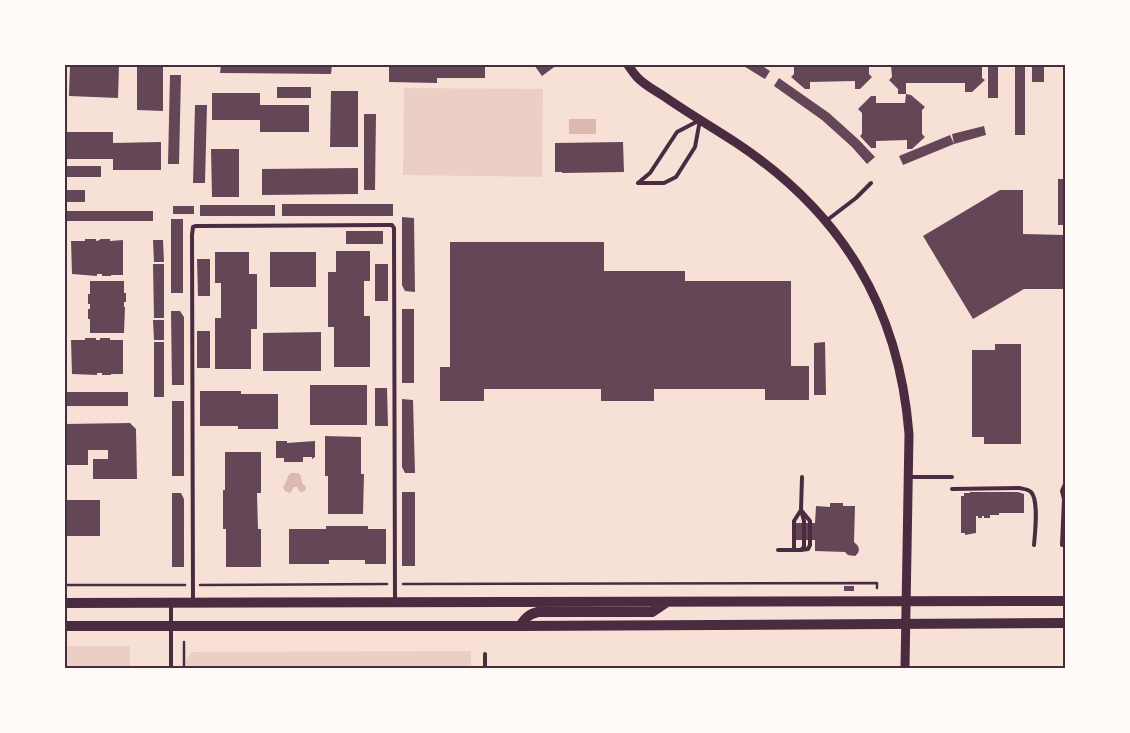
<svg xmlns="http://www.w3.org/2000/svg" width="1130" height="733" viewBox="0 0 1130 733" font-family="'Fira Sans Condensed',sans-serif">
	<rect width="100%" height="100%" fill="#f7e1d7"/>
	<path fill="#ebcfc5" d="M404,88L543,89L542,177L403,175Z
		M65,646H130V668H65Z
		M471,651V668H186V660L192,652Z"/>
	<path fill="#dcb8b0" d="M569,119H596V134H569Z
		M291,473H298L301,476L302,483L306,487L305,491L300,492L297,487H294L290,493L285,491L283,487L286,482L288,476Z"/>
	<path fill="#644757" d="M70,65L119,66L118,98L69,96Z
		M137,65H163V111L137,110Z
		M221,65H332L331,74L220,73Z
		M389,65H485V78H437V83L389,82Z
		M534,65H557L542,76Z
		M742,65H761L770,71L765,79Z
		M794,65H869V74L872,77L860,89H855V81L810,82V89H805L791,77L794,74Z
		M891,65H982V78L985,80L972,92H965V83H906V94L911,95L925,107L922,110V134L925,137L912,149H907V140L876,141V148H871L860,136L862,134V113L858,109L871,96H876V103H905L906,94H898V89L889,80L892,77Z
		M988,65H998V98H988Z
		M1015,65H1025V135H1015Z
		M1032,65H1044V82H1032Z
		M170,75H181L179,164H168Z
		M779,78L829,113L859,140L875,157L867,164L852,147L822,120L774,86Z
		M277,87H311V98H277Z
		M331,91H358V147H330Z
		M212,93H260V105H309V132H260V120H212Z
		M195,105H207L205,183H193Z
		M364,114H376L375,190H364Z
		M984,126L986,135L954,144L903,165L899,156L950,135L954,144L952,134Z
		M65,132H113V143L161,142V170H113V159H65Z
		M623,142L624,172L562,173V172H555V143Z
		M211,149H239V197H212Z
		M65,166H101V177H65Z
		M358,168V194L262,195V169Z
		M1058,179H1065V225H1058Z
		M65,190H85V202H65Z
		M1000,190H1023V234L1065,235V289H1024L973,319L923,236Z
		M282,204H393V216H282Z
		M200,205H275V216H200Z
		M173,206H194V214H173Z
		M65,211H153V221H65Z
		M402,217L414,218L415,292L405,291L402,285Z
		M171,219H183V293H171Z
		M346,231H383V244H346Z
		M85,239H96V241L100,240V239H110V241L123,240V275H111V276H102V274H97V276L72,274L71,241H85Z
		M153,240H163L164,262H154Z
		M450,242H604V271H685V281H791V366H809V400H765V389H654V401H601V389H484V401H440V367H450Z
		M336,251H370V281H364V316H370V367H334V327H328V272H336Z
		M215,252H249V274H257V329H251V369H215V318H221V283H215Z
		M270,252H316V287H270Z
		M197,259H210V296H198Z
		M153,264H164V318H154Z
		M375,264H388V301H375Z
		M90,281H124V293H126V302H124V307H125L124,333H90V319H88V309H90V304H88V294H90Z
		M402,309H414V383H402Z
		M171,311H180L184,317V385H172Z
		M153,320H164V340H154Z
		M197,331H210V368H197Z
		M321,332V371H263V333Z
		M85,338H96V340H100V338H110V340H123V374H111V375H102V373H97V375L72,374L71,340H85Z
		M154,342H164V397H154Z
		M825,342L826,395H814V343Z
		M995,344H1021V444H984V437H972V350H995Z
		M310,385H367V425H310Z
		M375,388H387L388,426H375Z
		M200,391H241V394H278V429H238V426H200Z
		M65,392H128V406H65Z
		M402,399L413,400L415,473H405L402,467Z
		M172,401H184V476H172Z
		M130,423L136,429L137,479H93V459H108V450H88V465H65V424Z
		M325,436L361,437V474H364L363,514H328V476H325Z
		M276,441H287V443L315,441V457L312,459V457H303V462H284V458H276Z
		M225,452H261V493H257L258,529H261V567H226V529H223V490H225Z
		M402,492H415V566H402Z
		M970,492H1018L1024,494V513H999V515H990V518H984V516H982V518H978V516H976V533L965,535V533H961V496H964V493H970Z
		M172,493H181L184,499V567H172Z
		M65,500H100V536H65Z
		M830,503H843V506H855L854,542L858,546L859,550L858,553L855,556L848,555L845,552L815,551V540H794V523H815L816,506L830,507Z
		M326,526H368V529H386V564H365V560H329V564H289V529H326Z
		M844,586H854V591H844Z"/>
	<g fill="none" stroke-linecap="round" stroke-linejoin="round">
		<path stroke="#4a2c40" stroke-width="2.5" d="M403,584L877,583V588
			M65,585H185
			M200,585L387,584
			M184,668V642"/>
		<path stroke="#4a2c40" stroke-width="4" d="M638,183H664L676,177L695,147L700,120
			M638,183L650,173L677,132L700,120
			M826,221L856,198L871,183
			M908,477H952
			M952,489L1019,488C1023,489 1028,489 1031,492C1039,500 1035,533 1034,545
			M1062,545L1064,499L1062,491L1065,484
			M778,550H801L804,547V521L801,510L802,477
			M794,550V521L801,510L810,521V545L808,549L801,550
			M193,602L192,235L193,227L196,226L386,225H392L394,228L395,602
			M171,605V668
			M485,668V654"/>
		<path stroke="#4a2c40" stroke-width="9" d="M628,65C631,69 634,74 637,77C644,85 656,91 665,97C688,113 712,127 735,142C841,212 899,306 909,434L905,668"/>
		<path stroke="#4a2c40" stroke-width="10" d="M65,603L1065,601
			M65,626H520L1065,623
			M520,626C525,618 529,614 538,612H652L667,602"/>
	</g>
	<rect width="1130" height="733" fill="none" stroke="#fffaf5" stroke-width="132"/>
	<rect x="66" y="66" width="998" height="601" fill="none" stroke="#4a2c40" stroke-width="2"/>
</svg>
